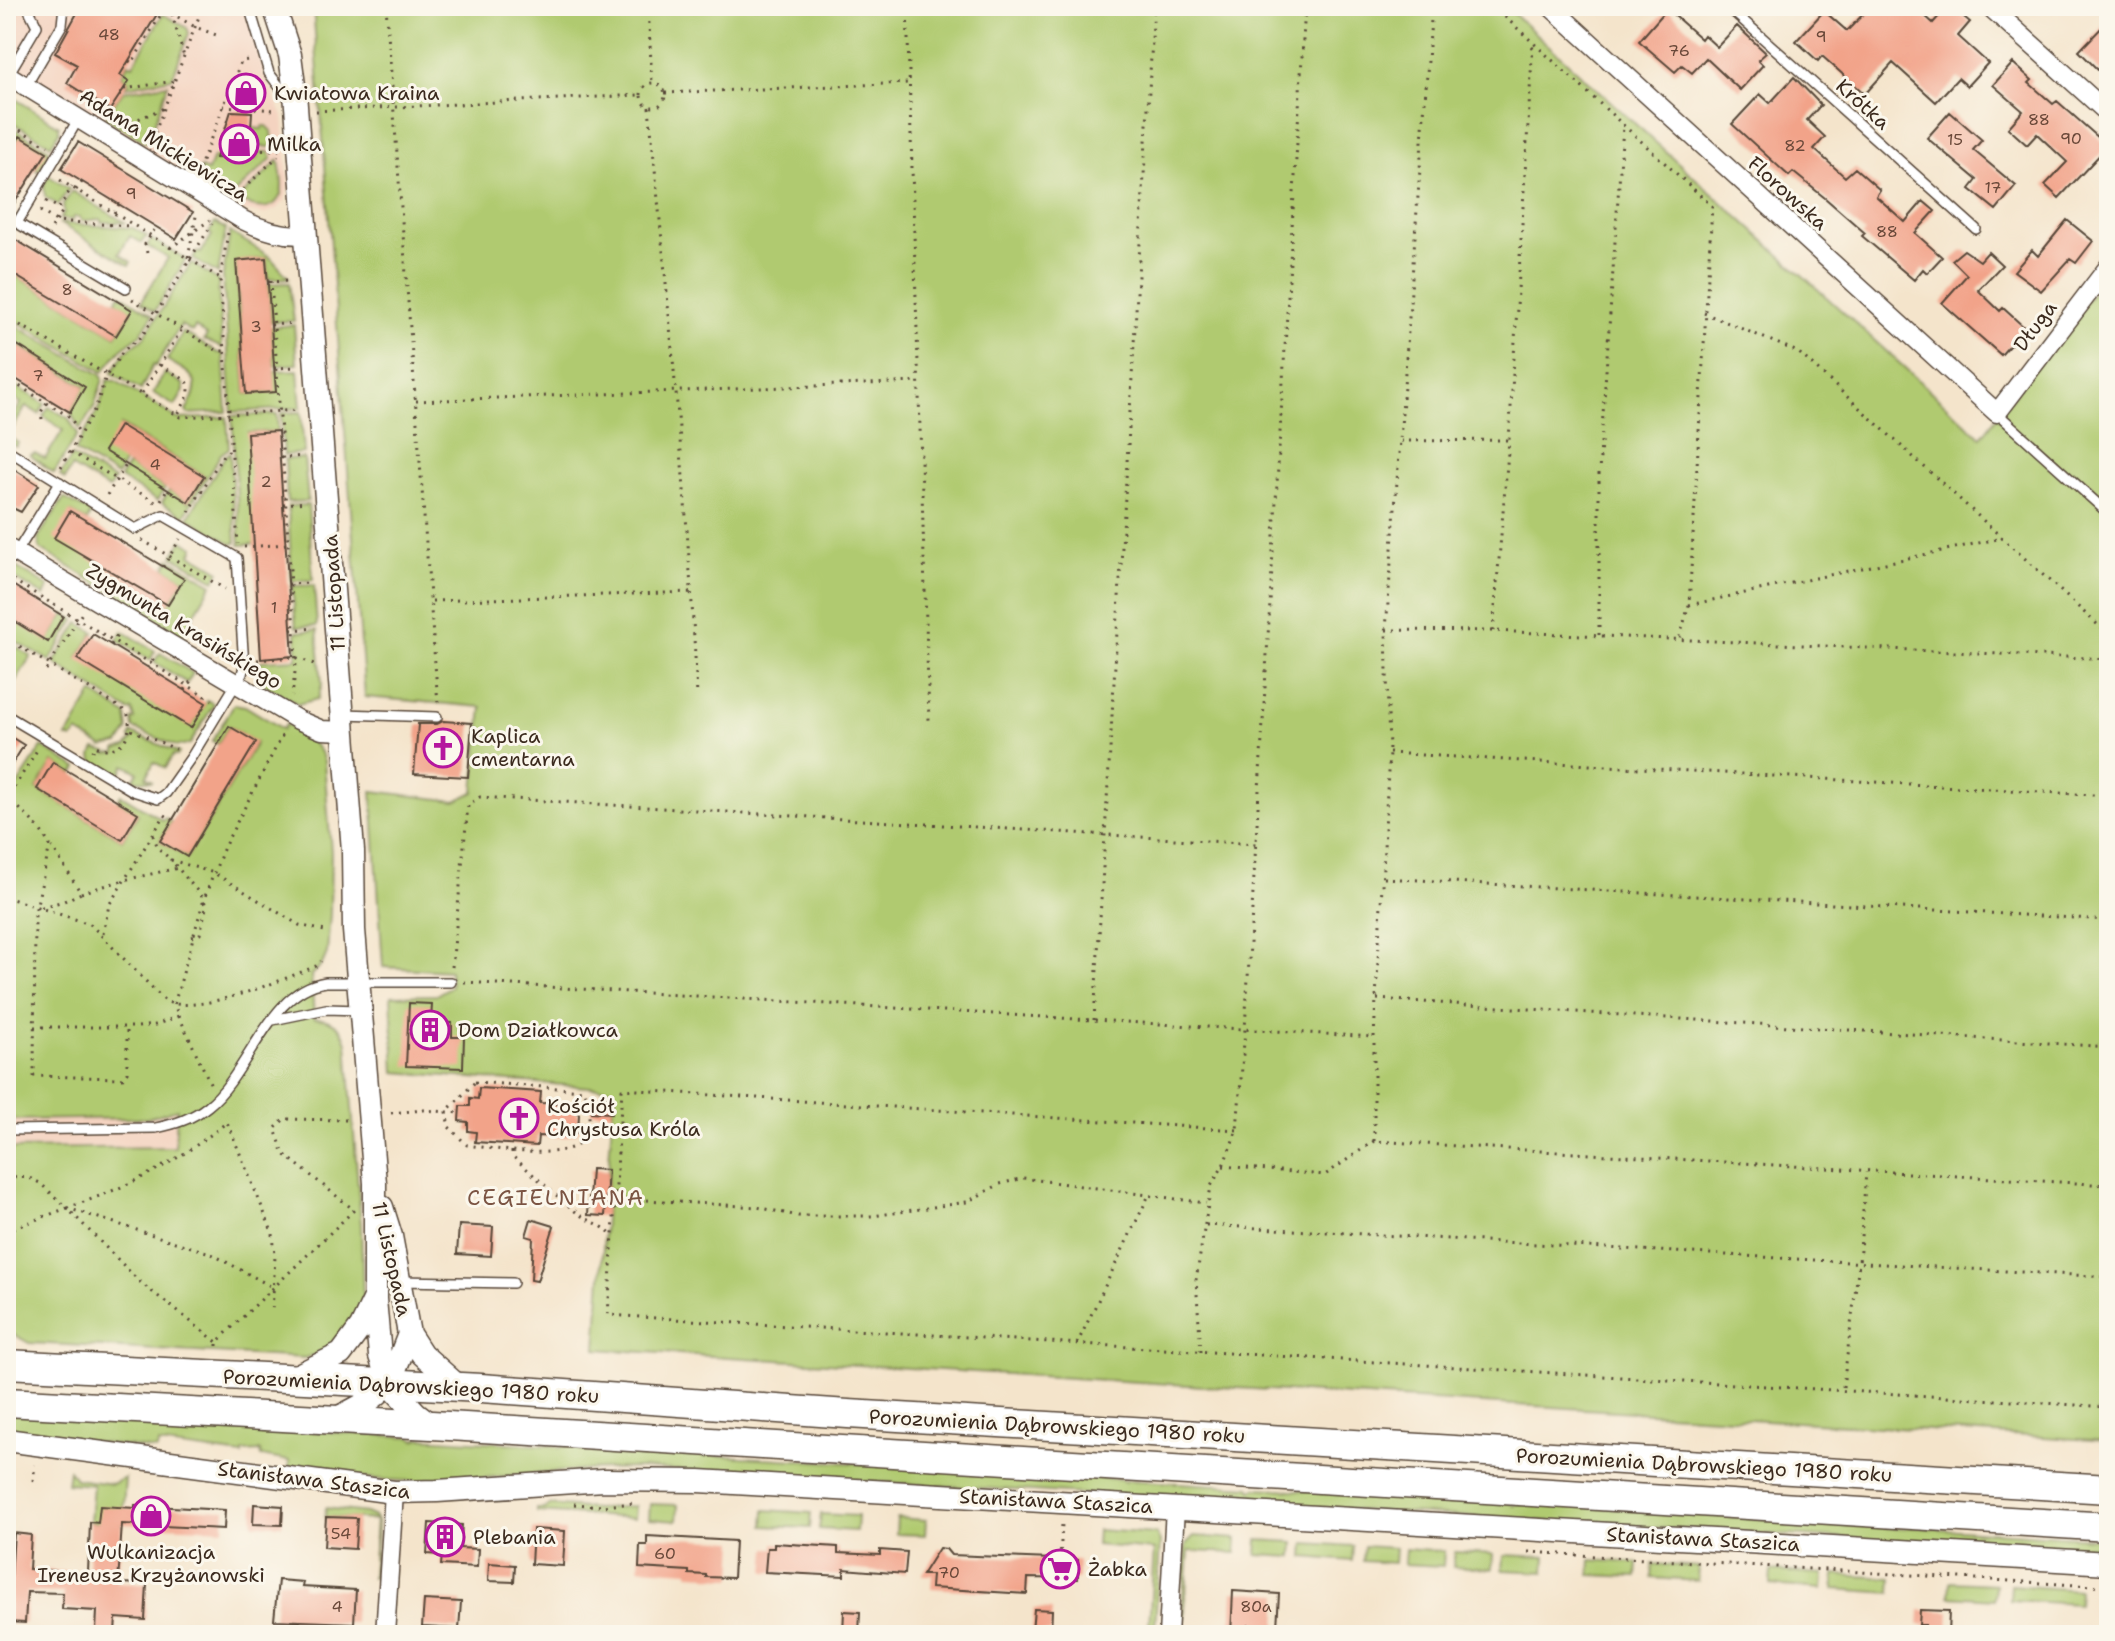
<svg xmlns="http://www.w3.org/2000/svg" width="2115" height="1641" viewBox="0 0 2115 1641" font-family="'Shantell Sans',sans-serif">
	<rect width="100%" height="100%" fill="#fbf7ec"/>
	<filter id="ink" filterUnits="userSpaceOnUse"><feTurbulence type="fractalNoise" baseFrequency=".0125" numOctaves="2"/><feDisplacementMap in="SourceGraphic" scale="16" xChannelSelector="R" yChannelSelector="G"/><feConvolveMatrix kernelMatrix="1 2 1 2 8 2 1 2 1" color-interpolation-filters="sRGB"/></filter>
	<filter id="wash" filterUnits="userSpaceOnUse"><feTurbulence type="fractalNoise" baseFrequency=".006" numOctaves="4" result="noise"/><feDisplacementMap in="SourceGraphic" scale="32" xChannelSelector="R" yChannelSelector="G"/><feGaussianBlur stdDeviation="1.8" result="paint"/><feColorMatrix in="noise" values="0 0 0 0 0 0 0 0 0 0 0 0 0 0 0 0 0 1.4 0 .05"/><feComposite in="paint" operator="in"/></filter>
	<g filter="url(#wash)">
		<rect width="100%" height="100%" fill="#f4e4cb"/>
		<path fill="#f4d3c0" d="M6,6H242L249,22L265,77L283,116L288,186L285,201L276,209L264,214L245,211L6,64Z
			M6,1100L177,1106L175,1166L6,1160Z"/>
		<path fill="#b0ca70" stroke="#767a47" stroke-width="2" d="M313,6H1505L1981,437L2109,272V1441L596,1349L614,1089L395,1072L391,996L436,995L451,986L450,971L383,967L372,791L456,801L474,792L482,707L365,697Z
			M163,14L187,28L189,33L172,78L126,87L129,81L122,76L128,63L133,65Z
			M168,84L149,140L145,142L105,118L123,91Z
			M6,93L59,126V132L51,145L6,119Z
			M6,124L49,149V155L39,171L35,169L45,151L20,136L6,159Z
			M263,126H267L272,131L273,145L270,147L252,146L253,136L225,134L239,127L262,129Z
			M257,152H269L272,158L234,194H230L200,173L201,168L208,171L213,157L257,159Z
			M279,160C280,170 284,185 281,194C274,213 253,209 240,200V198Z
			M49,176L69,189L58,205L45,197L44,184Z
			M72,191L126,223L101,222V219L81,221L80,217H73V220L60,219L64,212L63,205Z
			M59,223L133,228L147,236L142,243L130,236L119,254L131,262L129,265Z
			M215,223L226,229L218,274L193,259L197,252L201,253L212,235L209,233Z
			M230,232L269,256L289,278L268,279L266,258L236,262L246,394L275,392L274,371L298,370L301,408L232,412L223,275Z
			M151,239L186,259L155,311L141,302L168,258L147,246Z
			M191,263L218,280L222,348L204,340L207,335L195,327L192,332L181,325L156,366L153,365L141,390L112,373L125,352L144,337Z
			M6,270L116,336L132,311L116,301L120,294L153,315L140,335L121,349L103,372L6,315Z
			M289,283L294,321L271,322L268,284Z
			M6,320L101,375L103,379L94,407L80,429L70,412L85,386L6,338Z
			M294,325L297,364L274,366L271,327Z
			M183,332L218,353H223L227,412L188,414L186,411C204,380 195,376 167,360Z
			M165,373L183,384L184,391L175,406L153,393Z
			M108,380L116,381L178,419L227,417L229,448L221,454L184,516L162,503L169,490L188,502L204,476L121,425L124,463L117,476L75,451L99,408Z
			M12,384L45,404L39,414L26,406L8,436L18,443L16,447L6,442V429L21,403L6,393Z
			M49,407L68,418L78,434L54,473L30,455L35,453L45,459L63,430L43,416Z
			M301,412L304,453L284,455L281,413Z
			M277,414L278,431L248,433L255,532L285,531L286,542L240,545L232,416Z
			M230,453L236,543L233,544L188,518L225,456Z
			M72,456L114,480L109,489L72,467L65,479L60,476Z
			M304,458L308,501L287,502L285,459Z
			M128,465L165,488L157,501L120,478Z
			M64,498L91,513L87,521L70,512L168,605L184,579L165,568L170,559L212,584L182,635L40,549L38,538Z
			M308,505L313,580L292,581L288,506Z
			M182,540L194,547L191,554L220,571L215,580L173,556Z
			M16,567L49,587L44,596L11,576Z
			M314,585L317,626L296,627L292,586Z
			M65,614L75,620L50,661L6,636V616L48,641Z
			M79,623L94,632L78,658L191,727L207,700L214,704L190,744L176,746L133,728L132,720L135,719L132,710L129,711L54,663Z
			M317,630L322,684L318,699L298,704L259,681L256,670L261,661L297,659L296,632Z
			M123,631L155,651L150,660L117,640Z
			M6,641L31,656L6,697Z
			M160,653L193,673L187,683L154,662Z
			M93,693L126,715L128,730L119,744L103,747L77,732L72,739L67,737Z
			M234,704L245,706L283,729L286,724C302,734 318,743 324,761L331,852L330,914L327,953L322,965L311,975L314,1018C331,1019 342,1025 347,1043L361,1225L363,1300L361,1307L338,1346L305,1358L29,1343L6,1330V1149L175,1147L177,1109L147,1118L6,1120V781L12,785L7,793L11,795L42,747L77,768L73,774L53,762L37,789L122,840L138,814L118,801L121,795L163,820L165,818L171,822L160,841L187,857L256,743L229,726L218,744L212,741Z
			M132,733L179,753L177,756L173,755L165,768L154,762L146,777L153,781L133,780L138,772L125,765L120,774L114,775L93,762L92,756L95,749L107,752V754L116,753V750L126,747L132,740L130,738Z
			M6,1413L412,1437L415,1440L420,1438L556,1446L559,1448L564,1446L701,1454L703,1457L708,1455L990,1471L995,1474L998,1472L1120,1479L1125,1482L1127,1480L1250,1487L1252,1490L1258,1488L1380,1495L1382,1497L1388,1495L1510,1503L1514,1506L1517,1503L1640,1510L1645,1513L1648,1511L1905,1529L1908,1527L2109,1539V1547L2076,1545L2075,1552L640,1468C566,1468 492,1480 418,1481C374,1481 331,1474 289,1468V1461L261,1456L260,1451L243,1452V1455L158,1444L157,1450L6,1431Z
			M69,1470L75,1479L112,1484L125,1478L122,1525L90,1522L93,1485L67,1483Z
			M650,1504L678,1505L677,1521L649,1519Z
			M549,1505L596,1509L635,1506L634,1518L537,1512V1509H544Z
			M326,1508L366,1513L375,1517L377,1522L374,1578H372L376,1520L325,1517Z
			M765,1510L811,1513L810,1528L764,1526Z
			M821,1514L857,1516L856,1531L819,1529Z
			M897,1518L926,1520L925,1535L896,1534Z
			M1097,1530L1156,1534L1160,1542L1155,1627L1149,1626L1154,1550L1096,1545Z
			M1194,1536L1237,1539L1236,1553L1189,1551L1183,1635H1181L1186,1544Z
			M1258,1540L1294,1542L1293,1557L1257,1555Z
			M1305,1543L1353,1546L1352,1561L1304,1557Z
			M1364,1546L1395,1548L1394,1563L1363,1561Z
			M1405,1549L1444,1552L1443,1566L1404,1564Z
			M1455,1552L1493,1554L1492,1569L1453,1567Z
			M1504,1555L1546,1557L1545,1572L1503,1570Z
			M1591,1560L1638,1563L1637,1577L1590,1575Z
			M1653,1564L1699,1567L1698,1581L1652,1578Z
			M1771,1571L1823,1574L1822,1589L1770,1585Z
			M1835,1575L1892,1578L1891,1593L1834,1589Z
			M1950,1582L1995,1584L1994,1599L1949,1596Z
			M2011,1585L2079,1590L2078,1604L2010,1600Z"/>
		<g id="blocks">
			<path fill="#f2a389" d="M81,6H162L120,75L129,81L110,110L67,83L77,65L55,53Z
				M1871,6H1914L1933,23L1948,6H1951L1970,22L1958,36L1988,63L1967,86L1958,78L1936,102L1893,63L1865,94L1822,56L1818,61L1796,41L1824,11L1847,31Z
				M1667,9L1701,39L1704,35L1717,47L1737,26L1766,53L1758,60L1763,65L1740,90L1706,58L1692,73L1682,65L1675,72L1639,41Z
				M2109,20V81L2079,51Z
				M2013,63L2032,80L2029,83L2053,104L2057,101L2108,146L2059,198L2045,185L2067,162L2037,134L2027,145L2008,128L2023,111L1993,85Z
				M1794,77L1821,105L1807,120L1825,137L1814,149L1845,177L1855,168L1880,190L1876,196L1905,222L1923,201L1935,211L1915,233L1942,257L1927,273L1923,269L1914,280L1862,236L1865,233L1825,198L1793,172L1789,176L1732,124L1760,94L1770,103Z
				M240,86H261V102L239,101Z
				M231,111L252,112L251,128H247L246,159L216,158Z
				M1950,112L1982,140L1973,150L2016,186L1996,210L1970,189L1977,180L1927,138Z
				M20,136L47,152L6,216V159Z
				M78,142L193,212L176,239L61,169Z
				M2067,220L2093,241L2076,263L2070,259L2041,291L2014,271L2032,250L2038,256Z
				M6,234L132,310L116,336L6,270Z
				M1964,250L1980,261L1988,252L2002,265L1978,290L2000,311L2003,308L2025,328L2001,355L1942,303L1967,275L1952,260Z
				M266,258L276,392L246,394L236,261Z
				M6,338L85,387L70,412L6,373Z
				M120,425L204,476L188,502L104,451Z
				M278,431L293,656L261,659L247,433Z
				M6,464L39,485L21,512L6,505Z
				M70,511L184,579L168,605L54,538Z
				M6,581L63,616L48,642L6,616Z
				M93,634L206,703L191,728L77,659Z
				M443,721L472,723L468,777L414,774L418,724H437Z
				M229,726L256,742L187,857L160,841Z
				M6,734L24,745L6,774Z
				M53,762L138,813L122,840L37,789Z
				M409,1003L432,1004L431,1022L452,1023V1037H464L463,1068L406,1066Z
				M479,1088L541,1092L540,1103L566,1104L579,1114L578,1132L564,1137L538,1136L537,1146L475,1142L476,1132L468,1131V1122L459,1121L460,1106H470V1098L478,1099Z
				M593,1096L613,1098L612,1113L591,1112Z
				M591,1169L608,1170L605,1216L588,1215Z
				M531,1219L554,1226L537,1281L531,1280L533,1238L526,1236Z
				M459,1225L493,1227L491,1256L457,1254Z
				M254,1504L283,1506L282,1525L253,1524Z
				M135,1505L225,1510L224,1529L122,1524L118,1583L147,1584L145,1620L116,1618L115,1632L96,1631L97,1611L62,1609L63,1593L27,1592L25,1623L8,1622L14,1533L31,1535L29,1569L88,1573L90,1522L98,1523L100,1506L135,1508Z
				M326,1517L357,1518L355,1549L324,1547Z
				M429,1523L462,1525L460,1548L478,1549L477,1567L441,1565L442,1555L427,1554Z
				M533,1529L565,1531L563,1566L531,1564Z
				M647,1536L735,1541L733,1578L706,1577V1575L689,1574V1571L639,1568L640,1545H647Z
				M774,1543L838,1547V1553L880,1555V1550L907,1552L905,1574L844,1569V1576L765,1572L767,1548H774Z
				M939,1548L946,1549L951,1555L1078,1560V1579L1028,1578L1027,1594L931,1588L932,1575H922Z
				M489,1563L515,1565L514,1582L488,1581Z
				M278,1580L303,1582L302,1587L356,1590L354,1623L274,1620Z
				M1233,1591L1279,1594L1277,1627L1249,1625L1248,1635H1231Z
				M424,1600L461,1602L459,1629L422,1627Z
				M1034,1609L1052,1610L1051,1633L1032,1631Z
				M1920,1610L1949,1611L1948,1635H1924L1925,1625H1919Z
				M844,1611L860,1612L859,1634L843,1633Z"/>
		</g>
	</g>
	<g filter="url(#ink)">
		<use href="#blocks" fill-opacity="0" stroke="#574638" stroke-width="2"/>
		<g fill="none" stroke-linecap="round" stroke-linejoin="round">
			<defs>
				<path id="service" d="M249,6L269,73L290,100
					M1727,6L1976,229
					M8,75L37,26L30,12L33,6
					M26,86L62,25L64,6
					M79,118L17,223L126,288
					M1997,413L2109,514
					M6,449L135,529L163,515L237,558L244,666L242,674L192,756L166,793L158,799L133,791L6,715
					M17,552L60,482
					M343,714L437,717
					M273,1020L326,1009L360,1010
					M6,1130L156,1128C175,1124 192,1119 208,1106C250,1073 268,990 326,982H451
					M399,1281L513,1283"/>
				<path id="minor" d="M1550,6L1997,413L2109,266
					M1989,6L2109,114
					M6,74L243,220C264,231 283,236 306,235
					M6,547L298,720L322,730L344,731
					M385,1635L394,1492
					M1168,1635L1175,1508"/>
				<path id="tertiary" d="M274,6L290,55L295,93L353,851L354,930L375,1183V1299L380,1356L389,1384L416,1413L432,1425
					M382,1207L391,1236L409,1334L422,1354L458,1386
					M292,1378L341,1354L361,1327L374,1300
					M335,1419C388,1393 388,1389 409,1334
					M6,1440L394,1492L437,1491L604,1480L699,1481L2109,1563"/>
				<path id="primary" d="M6,1364L481,1388L848,1414L2109,1489
					M6,1402L432,1425L2109,1527"/>
			</defs>
			<use href="#service" stroke="#574638" stroke-width="12"/>
			<use href="#minor" stroke="#574638" stroke-width="21"/>
			<use href="#tertiary" stroke="#574638" stroke-width="25"/>
			<use href="#primary" stroke="#574638" stroke-width="31"/>
			<path stroke="#574638" stroke-width="3" stroke-dasharray="2 6" stroke-linecap="butt" d="M386,6L438,704
				M648,6L652,82
				M907,6L929,720
				M1493,6L1712,206L1689,605L1679,640
				M164,9L195,27L219,36
				M172,14L184,57
				M129,61L132,63L166,6
				M641 95a12 12 0 1 1 24 0a12 12 0 1 1-24 0Z
				M124,89L174,81
				M665,93L909,83
				M223,106L275,110
				M649,107C668,303 688,500 697,697
				M316,111L640,95
				M6,122L48,146
				M124,125L164,108
				M152,140L203,6
				M246,149L279,150
				M199,169L241,61L249,60
				M60,180L220,278
				M76,190L82,182
				M237,195L278,156
				M46,201L59,208
				M40,211L56,221L130,226
				M114,213L119,204
				M52,228L62,212L59,208L72,187
				M228,233L220,278L238,544
				M170,248L210,220
				M147,253L145,244L156,227
				M188,258L197,211
				M271,281L294,630L296,664L292,696
				M268,282L288,281
				M132,299L218,351H225
				M1704,313L1798,352L2109,635
				M6,317L181,417L299,410
				M271,325L294,323
				M160,365L187,381C193,393 184,403 178,414
				M274,368L297,367
				M6,378L70,417L80,434
				M6,389L13,377
				M142,393L182,329
				M416,401L919,382
				M42,419L41,412L49,399
				M1401,441L1509,440
				M71,452L157,503
				M280,458L304,456
				M61,467L96,407L106,376L124,350L142,336L212,224
				M107,495L126,465
				M161,500L167,489
				M283,504L307,502
				M189,512L223,455L231,449
				M142,540L225,589
				M244,547L289,544
				M163,567L180,539
				M6,576L212,700
				M288,584L312,583
				M432,601L692,592
				M1689,605L2002,538
				M291,630L315,628
				M1386,630L1493,631L2109,659
				M1493,631L1509,440L1533,41
				M1599,635V472L1623,126
				M6,638L127,712C135,735 120,757 95,746L93,751
				M111,645L118,634
				M257,660L295,657L319,666
				M148,668L155,657
				M46,670L82,613
				M185,690L192,679
				M131,730L176,749
				M1389,753L2109,796
				M6,784L12,790
				M8,797L39,828L50,845L35,913L34,1076L123,1078L127,1072V1027
				M6,801L37,750
				M165,815L172,820
				M153,835L158,848L171,860
				M1384,878L2109,920
				M81,893L124,880L178,868
				M6,897L90,924L165,1001C197,1016 282,980 316,966L321,961
				M41,907L64,901L81,893L52,847
				M103,934L109,905L163,818
				M192,937L200,934L206,908L204,899L224,847L283,734
				M452,967L468,805L480,797L1257,844
				M464,982L1374,1037
				M1377,999L2109,1047
				M179,1016L211,1085
				M1094,1020L1154,6
				M34,1027H138L155,1025L179,1016L174,1005L204,899L171,860L214,873L299,925L325,931
				M475,1082L584,1090C587,1104 592,1120 587,1134C576,1165 492,1148 467,1145L449,1127L446,1112Z
				M391,1113L424,1110L460,1113
				M1237,1130L622,1089L608,1315L2109,1407
				M1374,1141V1037L1389,753L1386,630L1432,6
				M512,1151V1156C533,1174 554,1194 576,1212C590,1223 601,1222 613,1237
				M1223,1166L1325,1175L1374,1141L2109,1185
				M6,1176L29,1178L40,1183L67,1208L210,1253L274,1288
				M615,1198L757,1207L798,1216H873L967,1202L1000,1184L1023,1178L1206,1203
				M67,1208C130,1186 174,1165 227,1122L273,1234L275,1256L272,1314
				M1206,1225L2109,1277
				M6,1231L67,1208L141,1283L217,1342
				M1077,1344L1149,1195
				M217,1346V1342L354,1210L284,1154L275,1129L284,1119L347,1120
				M1201,1352L1196,1280L1211,1186L1223,1166L1237,1130L1245,1029L1305,6
				M1843,1387L1859,1263L1866,1172
				M33,1481L35,1465
				M574,1504L603,1506L634,1503
				M1528,1552L2109,1587
				M1060,1559L1062,1524"/>
			<use href="#service" stroke="#fff" stroke-width="9"/>
			<use href="#minor" stroke="#fff" stroke-width="18"/>
			<use href="#tertiary" stroke="#fff" stroke-width="22"/>
			<use href="#primary" stroke="#fff" stroke-width="28"/>
		</g>
	</g>
	<defs>
		<symbol id="shop-ring" viewBox="-11 -11 22 22"><circle r="9.5" fill="#fbf7ec" stroke="#b5179e" stroke-width="1.5"/><path d="M-5-2.5h2.3a2.7 3.5 0 0 1 5.4 0H5L5.5 6h-11ZM-1.5-2.5h3a1.5 2.3 0 0 0-3 0Z" fill="#b5179e"/></symbol>
		<symbol id="church-ring" viewBox="-11 -11 22 22"><circle r="9.5" fill="#fbf7ec" stroke="#b5179e" stroke-width="1.5"/><path d="M-1.2-6h2.4v3.5h3.3v2.4h-3.3V6h-2.4V-.1h-3.3v-2.4h3.3Z" fill="#b5179e"/></symbol>
		<symbol id="building-ring" viewBox="-11 -11 22 22"><circle r="9.5" fill="#fbf7ec" stroke="#b5179e" stroke-width="1.5"/><path d="M-4-6H4V6H1V3H-1V6H-4ZM-2.5-4.3h1.7v1.8h-1.7ZM.8-4.3h1.7v1.8H.8ZM-2.5-1h1.7V.8h-1.7ZM.8-1h1.7V.8H.8Z" fill="#b5179e"/></symbol>
		<symbol id="supermarket-ring" viewBox="-11 -11 22 22"><circle r="9.5" fill="#fbf7ec" stroke="#b5179e" stroke-width="1.5"/><path d="M-6-5.5h2.5l.6 2H6L4.5 2H-2.5L-4.4-4H-6ZM-1.5 3.2a1.3 1.3 0 1 0 .1 0ZM3 3.2a1.3 1.3 0 1 0 .1 0Z" fill="#b5179e"/></symbol>
	</defs>
	<g fill-rule="evenodd">
		<use href="#shop-ring" x="224" y="71" width="44" height="44"/>
		<use href="#shop-ring" x="217" y="122" width="44" height="44"/>
		<use href="#church-ring" x="421" y="726" width="44" height="44"/>
		<use href="#building-ring" x="408" y="1008" width="44" height="44"/>
		<use href="#church-ring" x="497" y="1096" width="44" height="44"/>
		<use href="#shop-ring" x="129" y="1494" width="44" height="44"/>
		<use href="#building-ring" x="423" y="1515" width="44" height="44"/>
		<use href="#supermarket-ring" x="1038" y="1547" width="44" height="44"/>
	</g>
	<g text-anchor="middle" dominant-baseline="central" stroke-width="6" stroke-linejoin="round" paint-order="stroke">
		<g font-size="16" fill="#694839">
			<text x="109" y="34">48</text>
			<text x="1821" y="36">9</text>
			<text x="1679" y="50">76</text>
			<text x="2039" y="119">88</text>
			<text x="2071" y="138">90</text>
			<text x="1955" y="139">15</text>
			<text x="1795" y="145">82</text>
			<text x="1993" y="187">17</text>
			<text x="131" y="193">9</text>
			<text x="1887" y="231">88</text>
			<text x="67" y="289">8</text>
			<text x="256" y="326">3</text>
			<text x="38" y="375">7</text>
			<text x="155" y="464">4</text>
			<text x="266" y="481">2</text>
			<text x="274" y="607">1</text>
			<text x="341" y="1533">54</text>
			<text x="665" y="1553">60</text>
			<text x="949" y="1572">70</text>
			<text x="337" y="1606">4</text>
			<text x="1256" y="1606">80a</text>
		</g>
		<g font-size="20" fill="#3b2a1e" stroke="#fbf7ec" text-anchor="start">
			<text x="274" y="93">Kwiatowa Kraina</text>
			<text x="267" y="144">Milka</text>
			<text x="471" y="736">Kaplica<tspan x="471" dy="23">cmentarna</tspan></text>
			<text x="458" y="1030">Dom Działkowca</text>
			<text x="547" y="1106">Kościół<tspan x="547" dy="23">Chrystusa Króla</tspan></text>
			<text x="473" y="1537">Plebania</text>
			<text x="151" y="1552" text-anchor="middle">Wulkanizacja<tspan x="151" dy="23">Ireneusz Krzyżanowski</tspan></text>
			<text x="1088" y="1569">Żabka</text>
		</g>
		<g font-size="20" fill="#3b2a1e" stroke="#fbf7ec">
			<text transform="translate(1863 104) rotate(42)">Krótka</text>
			<text transform="translate(164 145) rotate(32)">Adama Mickiewicza</text>
			<text transform="translate(1788 193) rotate(42)">Florowska</text>
			<text transform="translate(2035 326) rotate(-53)">Długa</text>
			<text transform="translate(334 593) rotate(-94)">11 Listopada</text>
			<text transform="translate(184 626) rotate(31)">Zygmunta Krasińskiego</text>
			<text transform="translate(392 1259) rotate(77)">11 Listopada</text>
			<text transform="translate(411 1386) rotate(3)">Porozumienia Dąbrowskiego 1980 roku</text>
			<text transform="translate(1057 1426) rotate(3)">Porozumienia Dąbrowskiego 1980 roku</text>
			<text transform="translate(1704 1465) rotate(3)">Porozumienia Dąbrowskiego 1980 roku</text>
			<text transform="translate(314 1480) rotate(7)">Stanisława Staszica</text>
			<text transform="translate(1056 1501) rotate(3)">Stanisława Staszica</text>
			<text transform="translate(1703 1539) rotate(3)">Stanisława Staszica</text>
		</g>
		<g font-size="22" letter-spacing="2" fill="#7b5443" stroke="#fbf7ec">
			<text x="556" y="1197">CEGIELNIANA</text>
		</g>
	</g>
	<rect width="2115" height="1641" fill="none" stroke="#fbf7ec" stroke-width="32"/>
</svg>
